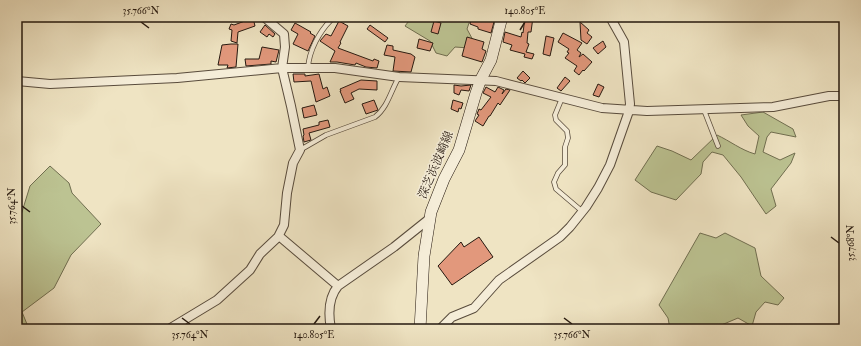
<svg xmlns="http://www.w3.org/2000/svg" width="861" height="346" viewBox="0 0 861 346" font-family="'IM FELL Double Pica','Noto Serif JP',serif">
	<rect width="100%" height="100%" fill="#efe4c3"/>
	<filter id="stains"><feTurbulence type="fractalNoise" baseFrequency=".005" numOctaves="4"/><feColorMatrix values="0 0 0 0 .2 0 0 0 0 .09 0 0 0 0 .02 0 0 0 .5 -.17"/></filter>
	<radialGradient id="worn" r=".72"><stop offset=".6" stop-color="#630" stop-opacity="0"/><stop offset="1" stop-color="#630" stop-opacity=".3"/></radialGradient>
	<path fill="#bcc392" stroke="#706e50" d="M412,17H471L467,29L474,42L469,48L455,47L447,56L436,53L430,41L405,26Z
		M763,112L793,129L796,137L771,132L767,137L763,152L780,160L795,153L791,163L771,189L776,206L766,214L741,177L723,155L712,152L703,162L701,174L676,200L651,192L635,180L657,146L672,151L691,160L717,135C730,141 741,150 755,154L759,136L748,126L741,115Z
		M50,166L69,183L72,193L101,224L71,255L54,288L22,312L29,329H17V228L30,186Z
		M700,233L716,238L725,233L755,248L761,276L784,298L778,305L765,302L756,312L752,326L738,318L712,329H670L668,318L659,305Z"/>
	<path fill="#e2987c" stroke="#25180f" d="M472,17H480L494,22L491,33L478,29V27L470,24Z
		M525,17H533L531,32H528L527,43L529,44L526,52L534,54L532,59L524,57L525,54L510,50L512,45L503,42L505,32L521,37L522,32L523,33Z
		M253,18L255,26L238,32L237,43L231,41L232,30L229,29L231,24L234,25Z
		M339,21L348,26L340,42L341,43L338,48L373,61L374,59L379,61L377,68L366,67L356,63L355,65L337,62H330L335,51L320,41L326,34L331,36Z
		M434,21L441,23L438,34L431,32Z
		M580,22L589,30L587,33L592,37L587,44L581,40Z
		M295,23L311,32L310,33L315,36L308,51L293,44L298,34L291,30Z
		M265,25L275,34L273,37L269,34L267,37L260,32Z
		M370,25L388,38L385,42L367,29Z
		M563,33L582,43L577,50L581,53L579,57L583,54L592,62L584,71L583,70L579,75L574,71L577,66L565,58L569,53L567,52L569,49L558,42Z
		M546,36L554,38L550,56L543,54Z
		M467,37L484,42L482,49L486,51L482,62L462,56Z
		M419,39L433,43L430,51L417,48Z
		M603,41L606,47L598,54L593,48Z
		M231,44H238L236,67L227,68L228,65H218L222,45Z
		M387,45L393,46V50L411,54L415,57L411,72L393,71L395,57L384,55Z
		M262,47L279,50L276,62L271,61V64L246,66L245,59H259Z
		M523,71L530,78L525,83L522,80L521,81L517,78Z
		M293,74H305V76L319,74L323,89L327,87L330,96L316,102L311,81L294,82Z
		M565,77L570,81L561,91L557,88Z
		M361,80L377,81V90L359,89L351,93L354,99L345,103L340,91H341L340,89Z
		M598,84L604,87L599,97L593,95Z
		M454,85L461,86L471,85L469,91L461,90L459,95L454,93Z
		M486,87L495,92L498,87L504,90L502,94L506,89L510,90L500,105L498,103L490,116H489L483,126L475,121L479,115L477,114L479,109L481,110L491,97L483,93Z
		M374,100L378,110L366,114L362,104Z
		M453,100L463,103L461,109L459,108L458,112L451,109Z
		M314,105L317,115L304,118L302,108Z
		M328,120L330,127L309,133L311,140L304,142L303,136L304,135L303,129L319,125V122Z
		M479,237L493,257L452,285L438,266L461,242L464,247Z"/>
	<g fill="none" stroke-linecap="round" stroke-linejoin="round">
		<defs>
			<path id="lane" d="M308,68C309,51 319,32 331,20
				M562,98L555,115L556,120L567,131L568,138L565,147V165L558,173L554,182L556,189L583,212
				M704,110L718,146
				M300,150L326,135L375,117C388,107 391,90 399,77"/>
			<path id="street" d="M17,81L50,84L177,78L282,68H335L399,77L496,81L602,108L647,111L773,107L829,96H844
				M279,236L338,286
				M169,329L217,300L250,270L260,254L278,237L284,225L287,193L293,163L300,150L299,145L291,106L282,68L285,47L284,34L264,17
				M331,329C328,313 328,298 338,286L394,247L429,219
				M440,329L452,317L474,308L499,280L560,237L570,227L586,207L598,188L610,165L629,111L630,104L624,42L610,17"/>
			<path id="secondary" d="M420,329L424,256L431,212L444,179L459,150L476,93L481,79L491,60L502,17"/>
		</defs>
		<use href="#lane" stroke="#584b3c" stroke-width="5.5"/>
		<use href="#street" stroke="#584b3c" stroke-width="10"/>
		<use href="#secondary" stroke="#25180f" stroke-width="12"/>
		<use href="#lane" stroke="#f5edd8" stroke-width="4"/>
		<use href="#street" stroke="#f5edd8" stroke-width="8"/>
		<use href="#secondary" stroke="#f5edd8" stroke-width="11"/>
	</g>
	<path fill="none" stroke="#25180f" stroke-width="1.5" d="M141,22L149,28M520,30L525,22M22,206L30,212M831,237L839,243M182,318L190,324M564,318L572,324M314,324L320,316"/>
	<g text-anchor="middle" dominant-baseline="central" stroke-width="3" stroke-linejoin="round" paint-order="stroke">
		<g font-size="12" fill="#25180f" stroke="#f5edd8">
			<text transform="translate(436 165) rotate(-67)">深芝浜波崎線</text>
		</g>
	</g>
	<rect width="861" height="346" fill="none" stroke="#efe4c3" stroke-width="44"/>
	<rect x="22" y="22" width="817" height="302" fill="none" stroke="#25180f" stroke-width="1.5"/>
	<g font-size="10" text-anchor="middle" fill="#25180f">
		<text x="141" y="14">35.766°N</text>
		<text x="525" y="14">140.805°E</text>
		<text transform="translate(11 206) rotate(-90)" y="4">35.764°N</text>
		<text transform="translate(850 243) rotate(-90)" y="4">35.768°N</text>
		<text x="190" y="338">35.764°N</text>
		<text x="314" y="338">140.805°E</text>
		<text x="572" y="338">35.766°N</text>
	</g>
	<rect width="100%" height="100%" filter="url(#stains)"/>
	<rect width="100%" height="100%" fill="url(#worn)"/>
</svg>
